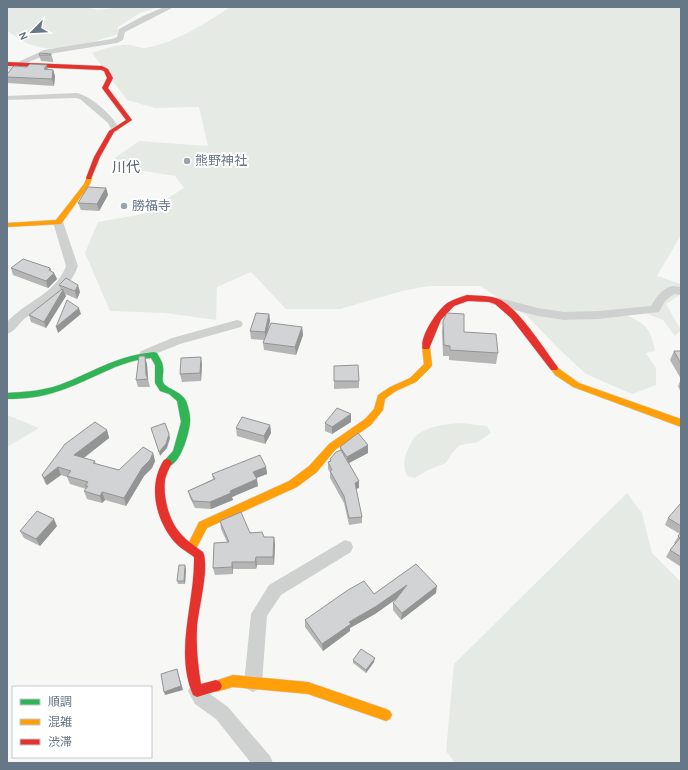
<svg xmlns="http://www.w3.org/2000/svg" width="688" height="770" viewBox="0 0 688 770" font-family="'Alegreya Sans','Noto Sans JP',sans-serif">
	<rect width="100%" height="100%" fill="#f7f7f6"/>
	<path fill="#e6eae4" d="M7,7H84L98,10L121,7H158L140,13L118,27V34C90,43 57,55 29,44C21,41 14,35 7,31Z
		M230,7H681V235L657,276L681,284V294L666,304L681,330L675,336L663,320L637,310L618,311C642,323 650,323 655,351L646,353L656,368V385L632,394L586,374L560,350L527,316L480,286H429L402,291L340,309H286L251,272L217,287L216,320L166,313L110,311L85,253L98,222L143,214L184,188L175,176L119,167L115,158L139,141L208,146L199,107L155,108L127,100L92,53C104,49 118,44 131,45C136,46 141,49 146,48C176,42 205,24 230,7Z
		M7,415L39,428L7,447Z
		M461,423L487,426L491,433L478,442L460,445L452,453L446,463L428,470L415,478L407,476C403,465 403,460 408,449C410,446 411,441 414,438C425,426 445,424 461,423Z
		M627,493L642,513L652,553L681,582V763H455L446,751L454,664Z"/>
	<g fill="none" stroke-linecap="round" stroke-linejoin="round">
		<path stroke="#d0d8db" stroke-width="2.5" d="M7,68L17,69"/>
		<defs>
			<path id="fast" d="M154,352L157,353C159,357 163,362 163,367C164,372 162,378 163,382C165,388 180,391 185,399C188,404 191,417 190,423C189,434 179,471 164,466L162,463L173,451L181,422L177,401L169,394L160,391L155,383V365L151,358C117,361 91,381 59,391C42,397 25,399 7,399V393C22,392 38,391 53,387C90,375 112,356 154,352Z"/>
			<path id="slow" d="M89,176L92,178L90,184L61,224L7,227V223L56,220L84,184L87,177Z
				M426,344L430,347L432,365L431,367L416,382L396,391L385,399L383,410L371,425L335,450L317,472L297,487L207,528L195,551L191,553L187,551L186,548L199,522L289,481L309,466L329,444L365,419L374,409L378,395L390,387L410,378L424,364L422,347Z
				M554,365L579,383L681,419V427L573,387L555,375L550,368Z
				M233,675L308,682L386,709L390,711L392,715L390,719L386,721L308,694L233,687L216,692L212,690L210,686L212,682Z"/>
			<path id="jam" d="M7,62L102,66L108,69L113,78L108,88L132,120L114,132L100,157L91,179H87L86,178L94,157L109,131L126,120L102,88L107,78L104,71L101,70L7,66Z
				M467,295C478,296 491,295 501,300C520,311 543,347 557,366L558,368L557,370H551L511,318L495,304L489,302L468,301L454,306L441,320L429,349H423C418,338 439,307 449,302C454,299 461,297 467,295Z
				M167,459L170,460L172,463C169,469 166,474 165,480C163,498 169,521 181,534C187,541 195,546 203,552C210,567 198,610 197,628C196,647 198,666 201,684L216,680L220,682L222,686L220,690L197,697L193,695C174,650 195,603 194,557C186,551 178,547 172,539C155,517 148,484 164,460Z"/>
		</defs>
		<use href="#fast" stroke="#d4d5d6" stroke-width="1"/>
		<use href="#slow" stroke="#d4d5d6" stroke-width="1"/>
		<use href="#jam" stroke="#d4d5d6" stroke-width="1"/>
		<path fill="#cfd1d1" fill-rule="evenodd" d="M164,7H174L131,29L125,32L123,40L117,43L49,54L18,66L14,64L44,50L112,39L117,37L119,29L143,16Z
			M77,93C91,96 114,116 119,129L118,131H112L108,123L80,99L76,98L7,100V96Z
			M58,219L63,222L78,266C68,293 44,304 23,320C18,325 14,332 7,334V322C26,301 56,294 66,266L53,222Z
			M672,286L681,287V295L674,294L665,301L659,312L598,319L564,320L538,316L491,304L489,301L491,298L495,297L538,308L564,312L598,311L651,306C656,297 662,289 672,286Z
			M237,320L241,321L243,324L241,327L180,344L145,358L141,357L139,354L141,351L172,338Z
			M345,540L351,542L353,547L351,552L281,595L267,616L262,683L259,689L253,692L247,689L244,683L251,614L269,585Z
			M197,682L203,685L207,692L228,707L270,756L273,763H251L216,719L195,704L188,691L191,685Z"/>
		<use href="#fast" fill="#30b455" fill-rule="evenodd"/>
		<use href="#slow" fill="#ff9f0a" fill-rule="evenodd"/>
		<use href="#jam" fill="#e5322d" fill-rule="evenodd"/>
	</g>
	<path fill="#b5b5b6" d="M51,54L53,60V62L41,61L39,55Z
		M48,69L53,70L55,76L54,86L7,83V74Z
		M106,188L108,195L99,211L81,210L78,203Z
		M11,268H50L51,271L54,273L57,279L48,288L13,275Z
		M59,285L80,292L77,299L65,294L66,296L46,328L31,322L29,315L61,290Z
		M269,314L270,321L268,331L302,327L303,335L296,355L264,350L263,343L264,340L251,339L250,331Z
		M443,321L464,332L498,353L496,364L449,360V356H443L442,332Z
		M674,351H681V393L678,386L681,379L670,360Z
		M147,364L148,379L150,387H138L136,380Z
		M202,364L201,381L182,382L180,374Z
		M334,366L359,381V388L334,389Z
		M351,422L332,434L325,431V423Z
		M270,425L271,433L265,444L237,436L236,428Z
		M107,430L109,438L84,458L95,461L96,464L119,470L153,453L155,461L152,468L144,476L126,506L105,500L102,503L87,499L84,491L86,489L70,484L67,477L61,475L47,485L45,483L42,475Z
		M368,445V453L349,463L359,481V488L356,489L362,517V523L349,525L344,503L330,478V472L328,469V462H330V459L340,451V447Z
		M266,467L267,474L256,478L258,486L232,497L233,500L211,509L195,508L190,498L188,491L213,479L212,474Z
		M681,503V567L666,557L670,550L675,544L674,543L680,534L665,525L668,518Z
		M220,521L264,537H274L275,545L274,565H257L256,569H233V574L215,575L213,568L227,542L221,529Z
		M57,526L40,546L24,538L20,531Z
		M186,569L185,584H178L177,581Z
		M436,593L401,620L393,610V603L396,599L375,614L350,628V631L323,651L305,627V620L374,594Z
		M353,660L374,662L366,673L353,663Z"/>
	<path fill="#939494" d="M47,65L48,71L44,69Z
		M53,70L55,76L54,86L52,79Z
		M106,188L108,195L99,211L97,204Z
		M50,268L53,275L54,273L57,279L48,288L46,281L49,270Z
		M78,285L80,292L77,299L75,291Z
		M63,290L66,296L46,328L44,322Z
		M79,308L81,314L58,333L56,327Z
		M269,314L270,321L265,340V332Z
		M302,327L303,335L296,355L295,347Z
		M145,356L147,364L148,379L146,375Z
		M201,357L202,364L201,381L200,373Z
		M351,414V422L332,434V427Z
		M270,425L271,433L265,444L264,436Z
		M107,430L109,438L77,463L74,455Z
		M169,434L170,438L167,448L160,456L159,452Z
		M368,445V453L347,464V457Z
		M153,453L155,461L152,468L144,476L126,506L124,498L142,468Z
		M58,467L61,475L47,485L44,478Z
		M266,467L267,474L254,479L253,472Z
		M257,479L258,486L232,497L233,500L211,509L210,502L230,491Z
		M359,481V488L355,489V483Z
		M102,492L105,500L102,503L100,496Z
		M54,519L57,526L40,546L36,539Z
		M274,537L275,545L274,565L273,557Z
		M256,557L257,565L256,569L255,562Z
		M232,562L233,569V574L232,567Z
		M185,565L186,569L185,584L184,581Z
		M407,585L406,592L375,614L350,628V631L323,651L322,644L349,622Z
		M437,586L436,593L401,620L402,613Z
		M375,658L374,662L366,673V670Z
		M177,669L183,690L165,695L164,692Z"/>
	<path fill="#d2d3d4" stroke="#939494" d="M40,53L51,54V55H39Z
		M30,64L47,65L44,69L53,70L52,79L7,77V74L14,66L27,67Z
		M88,187L106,188L97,204L78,203Z
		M23,259L50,268L49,270L54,273L46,281L11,268Z
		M66,278L78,285L75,291L59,285Z
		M62,289L63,290L44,322L29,315Z
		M67,300L79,308L56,327Z
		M256,313L269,314L265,332L250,331Z
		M447,313L464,314V332L496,334L498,353L450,350V346L444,345L443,321Z
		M271,323L302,327L295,347L263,343Z
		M674,351H681V364Z
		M139,356H145L146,375L148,379L136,380Z
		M201,357L200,373L180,374L181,358Z
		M358,365L359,381H334V366Z
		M337,408L351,414L332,427L325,423Z
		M242,417L270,425L264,436L236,428Z
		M95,422L107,430L74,455L95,461L93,463L119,470L143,447L153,453L150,460L142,468L124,498L102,492L100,496L84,491L88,486H85L88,482L67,476L71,471L58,467L44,478L42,475L65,444Z
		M165,423L169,434L166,444L159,452L151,428Z
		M358,433L368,445L347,457L340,447Z
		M341,450L359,481L355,483L362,517L349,518L344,496L330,471L332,470L328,462L331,461L330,459L336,452Z
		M260,455L266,467L253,472L257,479L230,491L231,493L210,502L193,501L188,491L215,479L212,474Z
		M681,503V526L668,518Z
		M37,511L54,519L36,539L20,531Z
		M241,512L250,533L262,532L264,537H274L273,557H256L255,562H232V567L213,568L214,543L229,542L220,521Z
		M681,532V557L670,550L680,538L678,536Z
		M416,564L437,586L402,613L393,603L407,585L375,607L349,622L351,624L322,644L305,620L348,590L364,581L374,594Z
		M179,565H185L184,581H177Z
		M361,649L375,658L366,670L353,660Z
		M177,669L181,686L164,692L161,674Z"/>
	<g fill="#99a4ae" stroke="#fff" stroke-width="1.5">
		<circle cx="187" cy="161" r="4"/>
		<circle cx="124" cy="206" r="4"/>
	</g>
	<g text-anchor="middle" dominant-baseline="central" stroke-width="4" stroke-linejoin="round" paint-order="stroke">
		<g font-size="13" fill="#667787" stroke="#fff" text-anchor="start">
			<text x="195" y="161">熊野神社</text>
			<text x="132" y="206">勝福寺</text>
		</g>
		<g font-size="14" fill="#55616c" stroke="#fff">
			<text x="126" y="168">川代</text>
		</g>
	</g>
	<rect width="688" height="770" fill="none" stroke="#667787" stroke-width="16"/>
	<rect x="12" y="686" width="140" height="72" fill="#ffffff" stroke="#c2c9cf"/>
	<rect x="20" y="699" width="20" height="6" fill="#30b455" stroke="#c2c9cf"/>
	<text x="48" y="706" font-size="12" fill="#667787">順調</text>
	<rect x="20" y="719" width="20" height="6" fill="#ff9f0a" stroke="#c2c9cf"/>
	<text x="48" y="726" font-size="12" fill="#667787">混雑</text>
	<rect x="20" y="739" width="20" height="6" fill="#e5322d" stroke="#c2c9cf"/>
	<text x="48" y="746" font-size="12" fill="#667787">渋滞</text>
	<g transform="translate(32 32) rotate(246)" stroke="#ffffff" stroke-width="3" paint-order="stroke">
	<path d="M0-3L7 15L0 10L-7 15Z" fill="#667787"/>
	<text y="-6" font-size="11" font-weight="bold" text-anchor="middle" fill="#667787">N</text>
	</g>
</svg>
